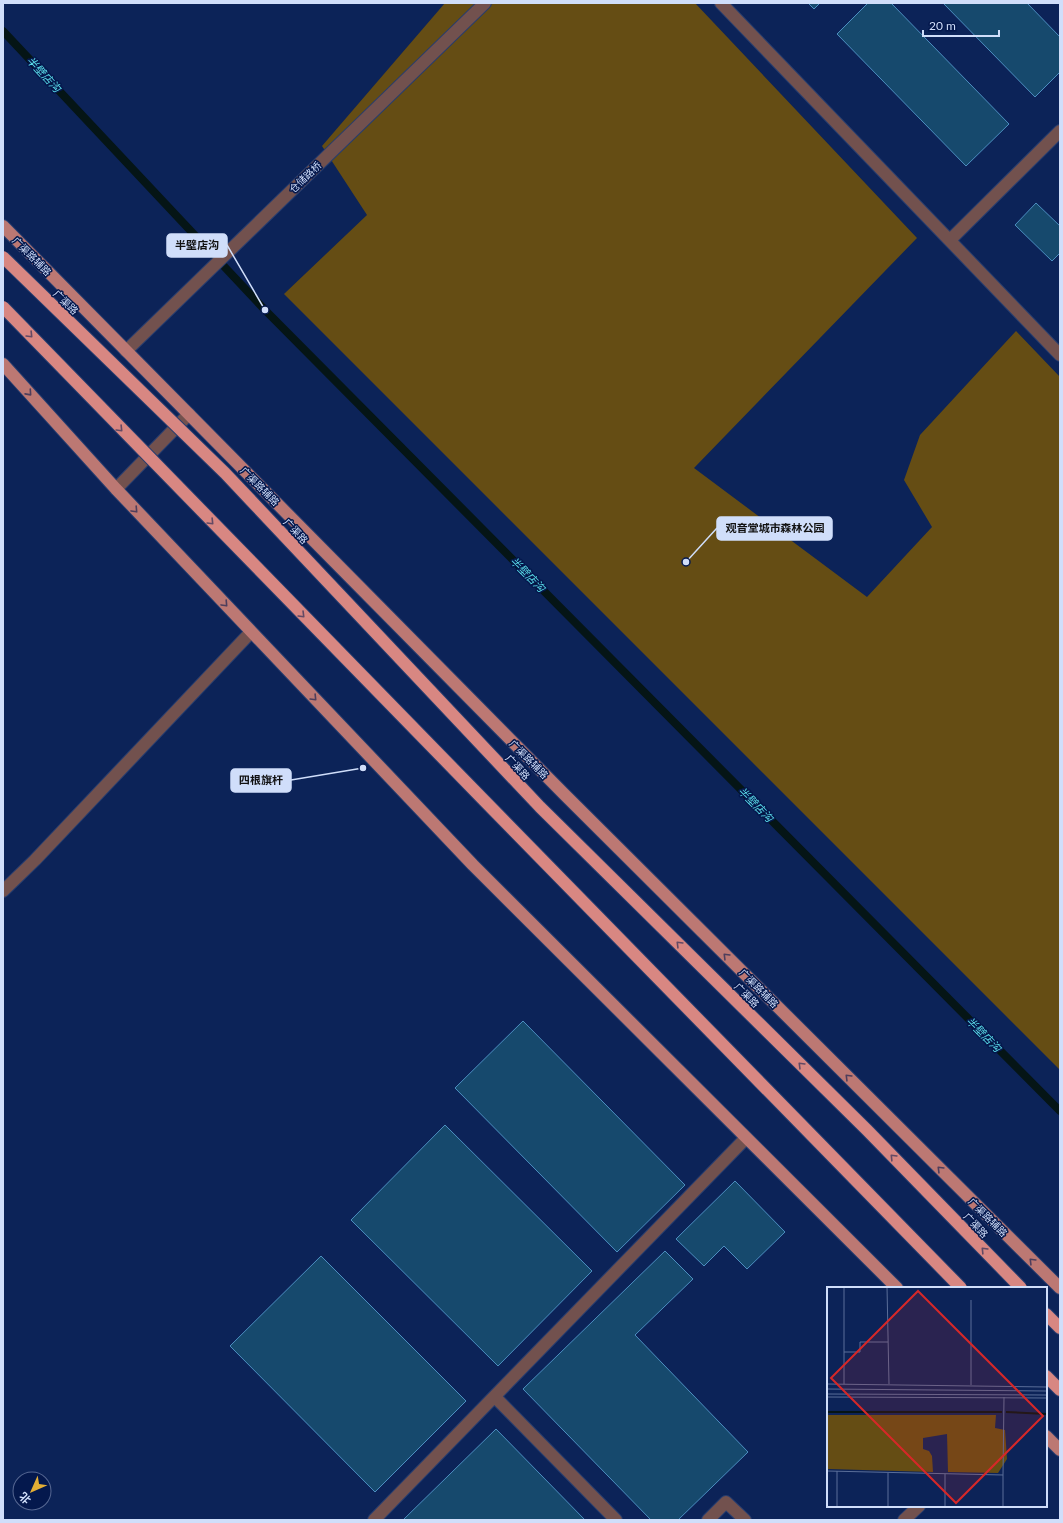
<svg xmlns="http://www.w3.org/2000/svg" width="1063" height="1523" viewBox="0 0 1063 1523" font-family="Lato,'Noto Sans SC',sans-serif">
	<rect width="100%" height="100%" fill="#0c2358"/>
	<path fill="#654d14" d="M445,3H695L917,238L694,468L867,597L932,527L904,480L920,435L1016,331L1060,377V1070L284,294L367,215L322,146Z"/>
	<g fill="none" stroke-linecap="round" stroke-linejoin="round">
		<path stroke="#051516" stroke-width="8" d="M3,31L265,310L1060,1111"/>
	</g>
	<path fill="#16496d" stroke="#4c8ec0" d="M808,3H820L814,9Z
		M868,3H891L1009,124L966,166L837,34Z
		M943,3H1027L1060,37V72L1035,97Z
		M1036,203L1060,226V253L1052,261L1015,225Z
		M523,1021L685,1185L617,1252L455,1088Z
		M445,1125L592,1271L498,1366L351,1220Z
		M735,1181L785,1232L747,1269L724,1246L704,1266L676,1239Z
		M665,1251L693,1279L635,1335L748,1452L678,1520H651L523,1389Z
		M321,1256L466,1401L375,1492L230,1346Z
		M496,1429L585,1520H403Z"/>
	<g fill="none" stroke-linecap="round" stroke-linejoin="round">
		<defs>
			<path id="minor" d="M721,3L1060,355
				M950,240L1060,131
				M126,351L485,3
				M116,489L189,414
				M3,891L35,860L251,632
				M495,1397L616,1520
				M374,1520L746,1138
				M708,1520L726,1502L745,1520
				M904,1520L919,1506"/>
			<path id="major" d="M3,226L564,794L1060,1288
				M3,364L116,489L473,865L897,1288
				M1046,1436L1060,1450"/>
			<path id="highway" d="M1046,1314L1060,1328
				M1046,1376L1060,1390"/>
		</defs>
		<use href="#minor" stroke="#273d6f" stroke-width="14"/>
		<use href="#major" stroke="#273d6f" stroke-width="14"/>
		<use href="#highway" stroke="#273d6f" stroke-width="14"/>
		<use href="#minor" stroke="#72514e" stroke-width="12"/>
		<use href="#major" stroke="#bc7873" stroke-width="12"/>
		<use href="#highway" stroke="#d88782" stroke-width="12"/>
		<defs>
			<path id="highway-bridge" d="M3,257L225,473L540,807L867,1130L1021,1288
				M3,307C321,636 642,960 961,1288"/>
		</defs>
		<use href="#highway-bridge" stroke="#273d6f" stroke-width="14" stroke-linecap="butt"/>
		<use href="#highway-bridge" stroke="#d88782" stroke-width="12"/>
	</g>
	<defs><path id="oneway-chevron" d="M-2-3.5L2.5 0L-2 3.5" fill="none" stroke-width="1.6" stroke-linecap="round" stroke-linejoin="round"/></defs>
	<g stroke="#634a65">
		<use href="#oneway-chevron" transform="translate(30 335) rotate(46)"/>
		<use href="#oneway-chevron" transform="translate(120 429) rotate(46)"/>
		<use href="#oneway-chevron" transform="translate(211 522) rotate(46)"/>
		<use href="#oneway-chevron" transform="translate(302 615) rotate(45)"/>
		<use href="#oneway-chevron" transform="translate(679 944) rotate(-135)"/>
		<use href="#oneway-chevron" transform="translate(801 1065) rotate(-135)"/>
		<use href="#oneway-chevron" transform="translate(893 1157) rotate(-134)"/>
		<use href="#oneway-chevron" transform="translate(984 1250) rotate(-134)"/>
	</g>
	<g stroke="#4e3e5c">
		<use href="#oneway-chevron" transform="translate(29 393) rotate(48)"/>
		<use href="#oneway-chevron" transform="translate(135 510) rotate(47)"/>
		<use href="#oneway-chevron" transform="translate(225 604) rotate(47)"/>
		<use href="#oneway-chevron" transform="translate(314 698) rotate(46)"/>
		<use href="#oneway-chevron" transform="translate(726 956) rotate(-135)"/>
		<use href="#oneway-chevron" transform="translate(848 1077) rotate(-135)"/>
		<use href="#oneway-chevron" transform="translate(940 1169) rotate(-135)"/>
		<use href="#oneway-chevron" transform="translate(1032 1261) rotate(-135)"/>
	</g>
	<g text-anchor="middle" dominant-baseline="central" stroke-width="3" stroke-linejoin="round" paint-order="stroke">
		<g font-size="10" fill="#d0defa" stroke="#04184d">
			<text transform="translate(305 177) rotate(-44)">仓储路桥</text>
			<text transform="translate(32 256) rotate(45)">广渠路辅路</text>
			<text transform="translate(66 302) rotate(44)">广渠路</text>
			<text transform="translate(260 486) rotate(45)">广渠路辅路</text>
			<text transform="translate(296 531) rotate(47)">广渠路</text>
			<text transform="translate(529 759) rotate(45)">广渠路辅路</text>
			<text transform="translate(518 767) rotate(47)">广渠路</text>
			<text transform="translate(759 988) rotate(45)">广渠路辅路</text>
			<text transform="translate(747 995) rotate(45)">广渠路</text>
			<text transform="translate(988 1217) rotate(45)">广渠路辅路</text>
			<text transform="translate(976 1225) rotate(46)">广渠路</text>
		</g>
		<g font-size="11" font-style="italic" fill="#5bdde9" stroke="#04184d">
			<text transform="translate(44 74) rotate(47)">半壁店沟</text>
			<text transform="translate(528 574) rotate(45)">半壁店沟</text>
			<text transform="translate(756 804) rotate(45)">半壁店沟</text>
			<text transform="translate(984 1034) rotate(45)">半壁店沟</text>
		</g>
	</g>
	<g transform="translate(827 1287)">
		<rect width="220" height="220" fill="#0c2358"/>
		<path d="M0,128H169L168,141L178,143L180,172L171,186L121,185L120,147L96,151V162L102,164L105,169L106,185L0,182Z" fill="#654d14"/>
		<path fill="none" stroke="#051516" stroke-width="2" d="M0,125H175M179,125L220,127"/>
		<path fill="none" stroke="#5a6e99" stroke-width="1" d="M60,0L62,97M144,13V98M17,65H33V55H61M0,97L220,100M17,97V0M0,102L220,104M0,107L220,108M0,110L220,111M0,184L176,188V220M61,186V220M176,188L177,110M10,220V184M118,220V187"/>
		<path fill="#d62828" fill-opacity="0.15" stroke="#d62828" stroke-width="2" d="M91,4L216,129L129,216L4,91Z"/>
		<rect width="220" height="220" fill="none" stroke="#d0defa" stroke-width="2"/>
	</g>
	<path fill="none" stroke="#d0defa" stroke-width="1.5" d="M265 310L227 245M686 562L717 528M363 768L291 780"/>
	<g fill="#d0defa" stroke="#04184d" stroke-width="1.5">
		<circle cx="265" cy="310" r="4"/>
		<circle cx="686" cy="562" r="4"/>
		<circle cx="363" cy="768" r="4"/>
	</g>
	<g fill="#d0defa" stroke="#d0defa" stroke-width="1.5">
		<rect x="167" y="234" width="60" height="23" rx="4"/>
		<rect x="717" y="517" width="115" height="23" rx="4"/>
		<rect x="231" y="769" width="60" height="23" rx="4"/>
	</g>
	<g font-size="11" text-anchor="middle" font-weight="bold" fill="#111">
		<text x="197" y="249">半壁店沟</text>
		<text x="775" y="532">观音堂城市森林公园</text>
		<text x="261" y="784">四根旗杆</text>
	</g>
	<rect width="1063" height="1523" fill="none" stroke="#d0defa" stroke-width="8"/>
	<g transform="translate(32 1491) rotate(225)"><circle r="19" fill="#04184d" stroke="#566792"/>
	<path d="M0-3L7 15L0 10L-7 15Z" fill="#e3ae35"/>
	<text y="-6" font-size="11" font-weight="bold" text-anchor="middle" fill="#d0defa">北</text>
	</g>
	<path d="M923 30v6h76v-6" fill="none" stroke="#d0defa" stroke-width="2"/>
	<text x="929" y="30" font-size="12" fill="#d0defa" stroke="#04184d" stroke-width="3" paint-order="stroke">20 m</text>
</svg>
